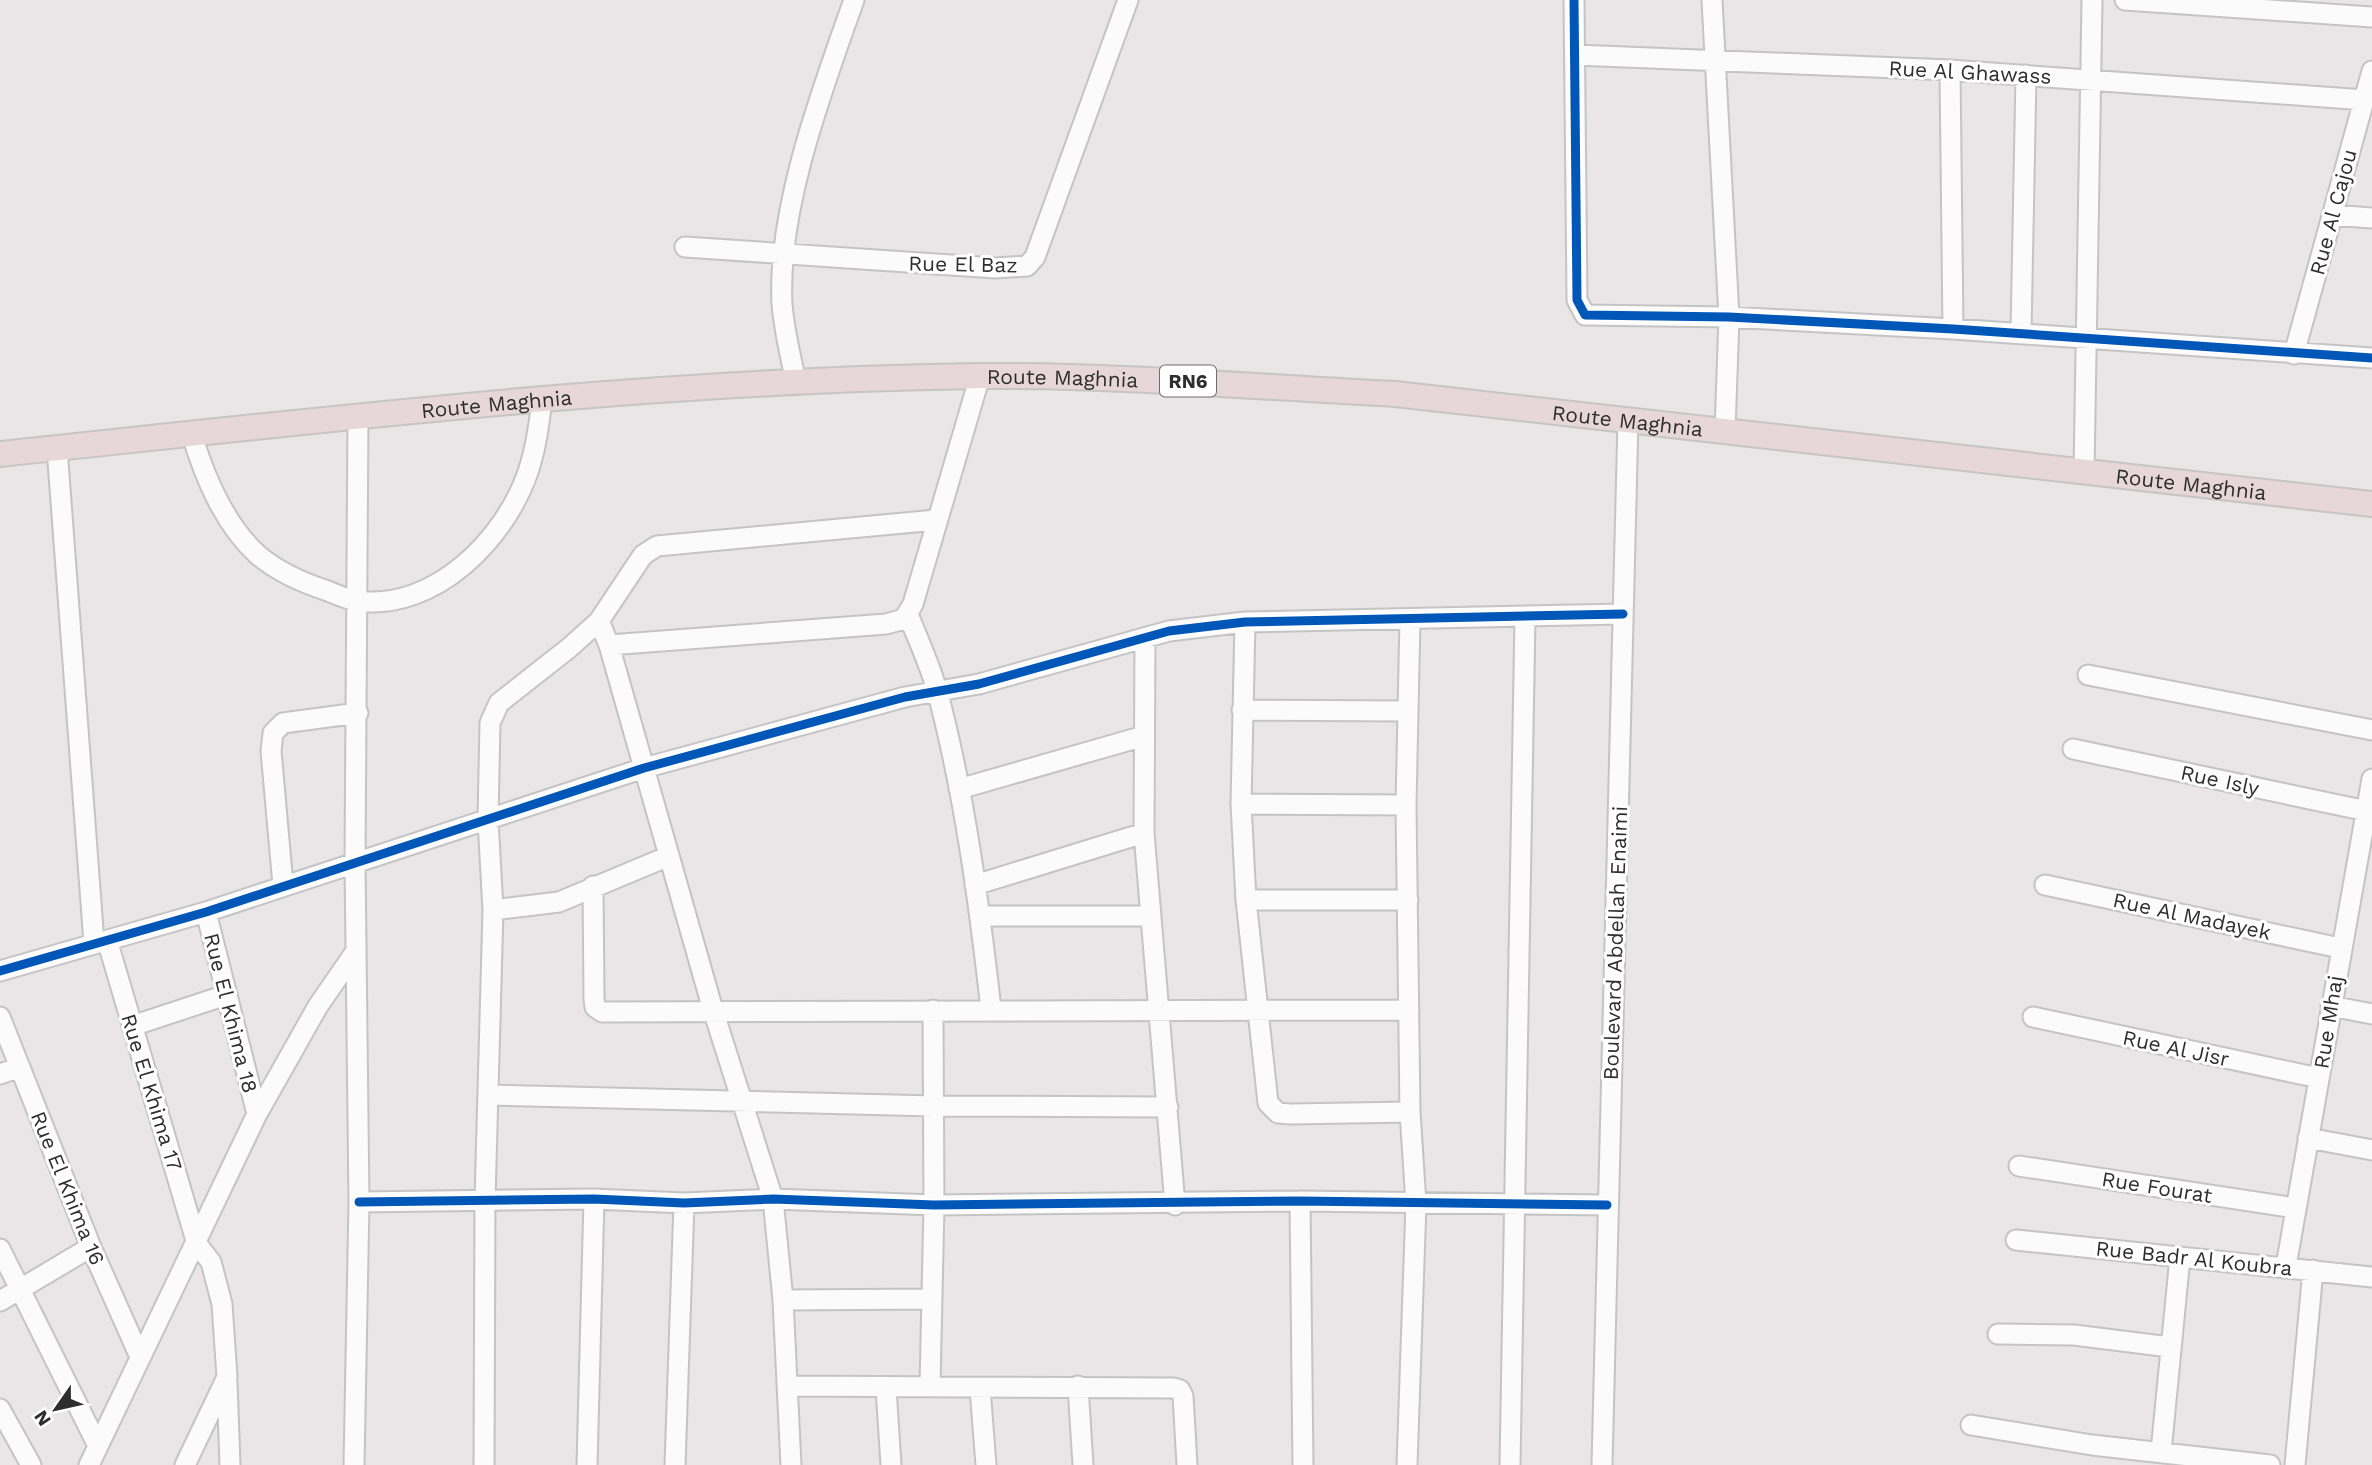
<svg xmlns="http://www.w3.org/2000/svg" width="2372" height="1465" viewBox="0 0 2372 1465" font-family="'Work Sans',sans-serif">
	<rect width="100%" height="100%" fill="#eae5e6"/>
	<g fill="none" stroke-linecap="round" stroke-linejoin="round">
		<defs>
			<path id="minor" d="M1574,0L1577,300L1585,315L1729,317L1953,329L2372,358
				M1712,0L1729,317L1725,431
				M2125,0L2372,17
				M1575,55L1950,70L2365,100
				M1950,70L1953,329
				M2332,215L2372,218
				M685,247L995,268L1027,266L1035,257L1128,0
				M2021,333L2026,75
				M2294,354L2372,71
				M796,383C791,357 784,331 782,304C777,209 822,90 854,0
				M192,435C205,478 224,524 258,555C278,572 303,583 328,591C337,595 348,600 358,601C435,611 505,539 528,472C536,448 539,425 542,399
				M57,448L94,943
				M2084,472L2092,0
				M908,614C918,640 931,667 938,694C965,797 979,903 991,1009
				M599,621L609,645L713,1010L773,1199L783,1300L791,1465
				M1245,622L1241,804L1246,900L1268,1103L1278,1113L1290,1114L1410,1112
				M1145,638L1144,833L1175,1205
				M609,645L886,624L904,619L913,604L980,376
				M2088,675L2372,730
				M1242,710L1406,711
				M2073,749L2367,811
				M959,789L1144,736
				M1241,804L1406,805
				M283,885L271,751L273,733L283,723L358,713
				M975,885L1144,833
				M2045,885L2340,948
				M593,886L594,999L595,1007L602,1012L1409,1010
				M1246,900H1408
				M493,910L559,902L669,856
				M206,912L257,1114
				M980,916H1150
				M107,940L197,1244L211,1262L222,1304L227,1377L185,1465
				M0,971L206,912L644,768L905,697L979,684L1169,631L1245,622L1623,614
				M2331,1006L2372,1014
				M0,1017L91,1247L140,1357
				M2033,1017L2319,1078
				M132,1026L226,995
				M0,1074L20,1067
				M489,1095L934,1106L1168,1107
				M2308,1138L2372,1150
				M2019,1166L2295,1208
				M1300,1201L1303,1465
				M359,1202L594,1199L684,1203L773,1199L934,1205L1300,1201L1607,1205
				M2016,1240L2372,1277
				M0,1249L98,1446
				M2286,1266L2372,779
				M783,1300L932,1299
				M0,1301L91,1247
				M1998,1334L2074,1335L2170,1347
				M227,1382L230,1465
				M787,1386L1174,1388L1180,1390L1183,1396L1187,1465
				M930,1386L934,1205L933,1010
				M1078,1386L1083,1465
				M886,1388L891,1465
				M980,1388L986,1465
				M0,1409L31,1465
				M1971,1425L2092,1445L2270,1465
				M2161,1452L2180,1257
				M89,1465L257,1114L318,1006L356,951
				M354,1465L359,1202L355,862L358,417
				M484,1465L485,1200L493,910L488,820L490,723L499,703L569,648L599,621L643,555L657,546L936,520
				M587,1465L594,1199
				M675,1465L684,1203
				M1407,1465L1416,1204L1410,1112L1406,805L1410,619
				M1510,1465L1525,617
				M1602,1465L1628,420
				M2295,1465L2313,1270"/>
			<g id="major">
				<path id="s1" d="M0,454C326,420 653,380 981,376C1119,375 1257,387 1395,394L2372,504"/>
			</g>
		</defs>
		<use href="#minor" stroke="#c4c4c4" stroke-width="23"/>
		<use href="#major" stroke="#c6c4c4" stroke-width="28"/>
		<use href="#minor" stroke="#fcfbfb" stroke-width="19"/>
		<use href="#major" stroke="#e7d7d8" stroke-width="24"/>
		<defs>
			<path id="cycleway" d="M1574,0L1577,300L1585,315L1729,317L1953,329L2372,358
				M0,971L206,912L644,768L905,697L979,684L1169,631L1245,622L1623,614
				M359,1202L594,1199L684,1203L773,1199L934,1205L1300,1201L1607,1205"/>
		</defs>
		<use href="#cycleway" stroke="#fff" stroke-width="13"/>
		<use href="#cycleway" stroke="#0057b8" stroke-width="9"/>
	</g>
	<g text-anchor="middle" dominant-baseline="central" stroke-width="6" stroke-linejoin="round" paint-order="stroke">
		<rect fill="#fff" stroke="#6d6d6d" stroke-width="2" x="1160" y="365.5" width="56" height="31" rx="5"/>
		<g font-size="19" font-weight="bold" fill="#2e2e2e">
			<text x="1188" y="381">RN6</text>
		</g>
		<g font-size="21" fill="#2e2e2e" stroke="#fff">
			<text transform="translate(1970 72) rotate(3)">Rue Al Ghawass</text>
			<text transform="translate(2333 212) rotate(-75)">Rue Al Cajou</text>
			<text transform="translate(963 264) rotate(1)">Rue El Baz</text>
			<text stroke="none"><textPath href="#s1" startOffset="1066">Route Maghnia</textPath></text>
			<text stroke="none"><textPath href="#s1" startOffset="499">Route Maghnia</textPath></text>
			<text stroke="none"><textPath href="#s1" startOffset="1633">Route Maghnia</textPath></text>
			<text stroke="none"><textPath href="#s1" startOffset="2200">Route Maghnia</textPath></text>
			<text transform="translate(2220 780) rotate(12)">Rue Isly</text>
			<text transform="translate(2192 916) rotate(12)">Rue Al Madayek</text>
			<text transform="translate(1615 943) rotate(-88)">Boulevard Abdellah Enaimi</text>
			<text transform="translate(231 1013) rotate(76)">Rue El Khima 18</text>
			<text transform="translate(2328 1022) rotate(-81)">Rue Mhaj</text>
			<text transform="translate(2176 1048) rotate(12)">Rue Al Jisr</text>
			<text transform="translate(152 1092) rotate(73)">Rue El Khima 17</text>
			<text transform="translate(2157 1187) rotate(9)">Rue Fourat</text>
			<text transform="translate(68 1188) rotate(68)">Rue El Khima 16</text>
			<text transform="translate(2194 1258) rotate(6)">Rue Badr Al Koubra</text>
		</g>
	</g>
	<g transform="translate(56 1409) rotate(236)" stroke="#ffffff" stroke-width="5" paint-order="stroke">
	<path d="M0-5L12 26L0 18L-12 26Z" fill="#2e2e2e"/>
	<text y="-10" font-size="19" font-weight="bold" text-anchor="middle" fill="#2e2e2e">N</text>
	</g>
</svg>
